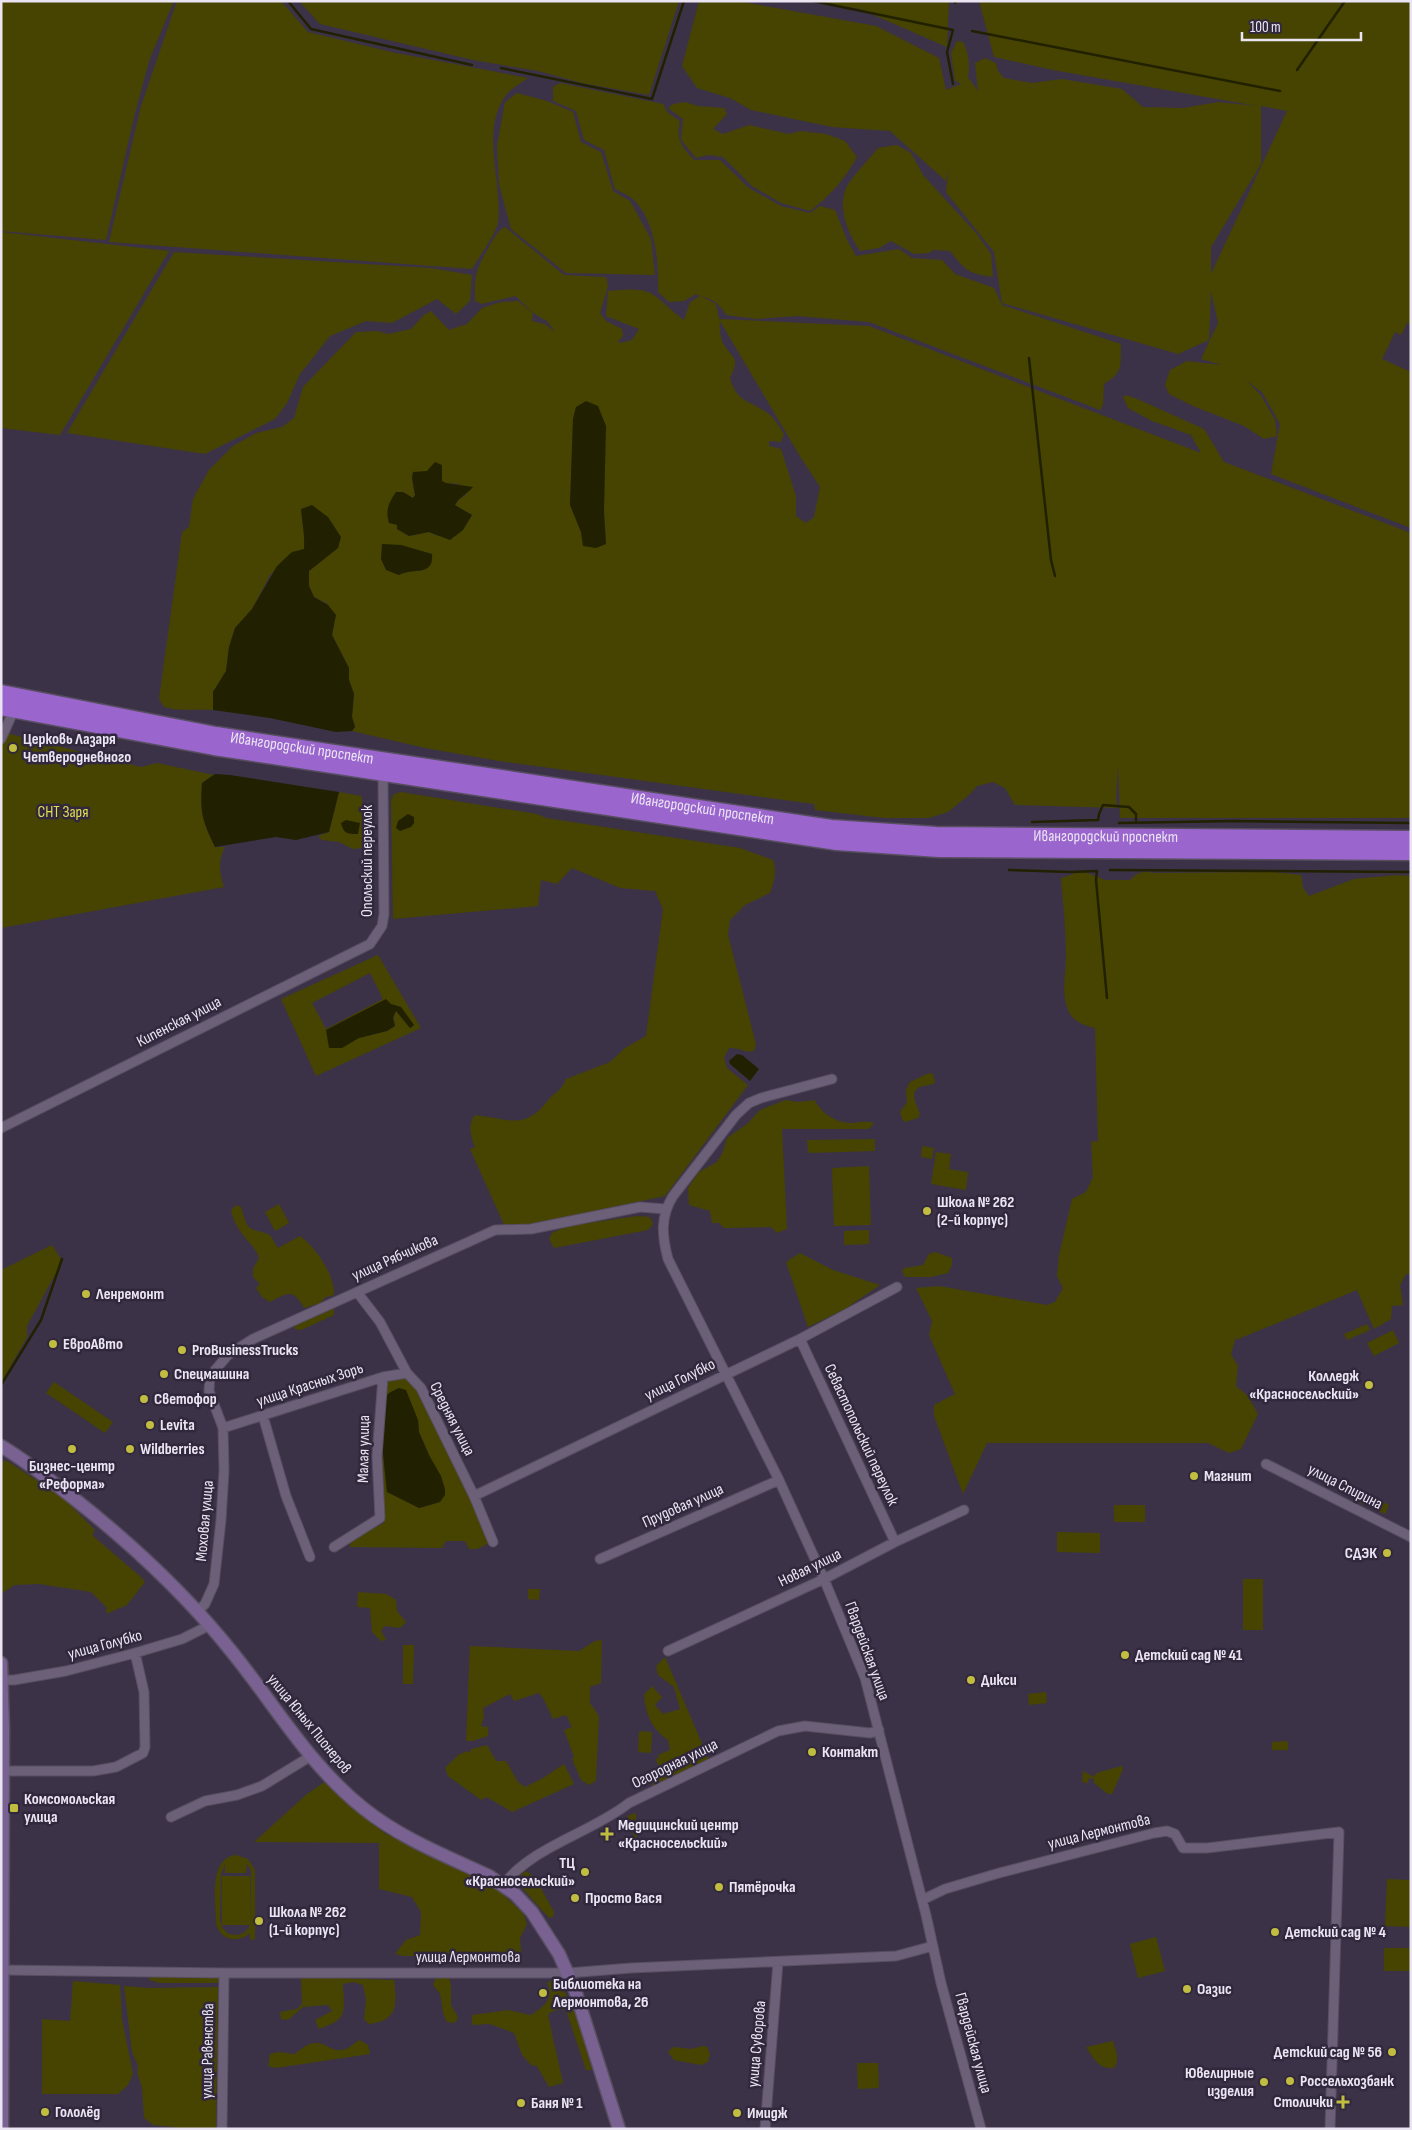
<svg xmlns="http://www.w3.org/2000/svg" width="1412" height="2130" viewBox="0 0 1412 2130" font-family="'Sofia Sans Condensed',sans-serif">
	<rect width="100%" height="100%" fill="#3c3247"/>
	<path fill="#464400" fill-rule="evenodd" d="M1,1H174L150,58L135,113L106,240L1,231Z
		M177,1H281L308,32L396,53L528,78C521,83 512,88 507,94C479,128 503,183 498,222C496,234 479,257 472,269L109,242L141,106Z
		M299,1H679L649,95L582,83L538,71L473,60L320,24Z
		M699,1H737L876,26L939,58L946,90L961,84L955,80L951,53L957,41L963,42C969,54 970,63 968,77L978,91L975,63L985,58L996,63L998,71L1004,78L1032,83L1062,79L1122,89L1143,107L1183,108L1218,102L1257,106L1053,70L994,57L979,1H1411V325L1407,323L1401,335L1395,332L1382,359L1411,372V528L1271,474L1280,424L1262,392L1245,380L1260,394L1275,420L1277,436L1264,439L1244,426L1193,406L1169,394L1165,385L1170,370L1187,361L1222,365L1201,359L1218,323L1211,291L1209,340L1178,354L1002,303L994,252L946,192L949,166L946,181L890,131L832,127L751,110L730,98L697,88L682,66ZM1261,106L1287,111L1211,274V247L1261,164Z
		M815,1H949L947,47L860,9Z
		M560,83L663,104L667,112L680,121C676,142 681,145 694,160H720L749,188L781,206L810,213L820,206L835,210L847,240L856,256L899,249L912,258L942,260L955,274L994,288L1002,305L1121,344C1120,367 1124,371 1104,384L1103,405L1100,410L869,322L797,316L756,319L726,315C720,304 713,299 701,296L716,304L719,319L869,326L1201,453L1191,435L1152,421L1128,408L1123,397L1125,395L1135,398L1204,429L1224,462L1411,533V818H1120L1118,764L1116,799L1118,808L1015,805L1005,788L993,782L977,786L969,795L948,812L929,818H884L815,810L814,804L499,761L425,748L352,731L355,726L352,717L354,694L349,680V668L332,635L334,626L328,604L314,597L309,586V571L338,548L305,532L304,549L292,553L270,575L252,609L235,628L229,647L226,671L213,692V710C197,708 180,712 164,707L159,699L182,532L189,527L193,499L209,470L233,446L256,433L282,427L294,418L303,387L356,332L377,331L388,334L411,329L424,315L431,311L449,330L467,324L482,308L501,302L518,301L533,313L532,321L545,324L556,333L546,320C535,317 525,304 515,296L482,304L475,301C474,274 477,268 490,245C495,237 497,231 505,227L564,275L606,277L608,286L600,313L606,321L622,329L623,336L618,341L620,343L632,340L639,329L606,316L608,291C621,290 640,287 652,294C662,300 673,313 684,320L690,302L700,296L696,294L684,301L669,302L658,292C659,263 656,221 633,199C628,195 621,192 615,189L604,150L584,140L576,111L553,101V87ZM720,321L801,458L820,487L814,517L806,523L796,516V496L781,449L769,446V441L781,442L784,434C780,428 776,420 770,415C751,400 737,404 730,378C740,357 734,360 724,345C720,339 719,327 720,321ZM576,407L604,512L606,544L581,532L570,504L573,419ZM442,465V481L446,483L459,484L466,495L459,499L455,506L472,515L463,530L438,536L429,532L409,536L397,529V525L403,492L413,498L415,495L412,478L413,472L424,473ZM417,550L432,554L422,571L407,570Z
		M517,93L547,101L573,112L581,142L601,152L613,191L630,201L651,239L655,275L566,273L511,229L499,184L497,146L505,102Z
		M685,102L698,106L724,108L727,114L713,129L723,134L749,125L789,134L800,131L826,134L845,141L857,157C845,179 830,196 810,211L781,203L752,186L723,157L708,155L696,158L681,140L683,119L668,108L673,104Z
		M897,145L911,153L923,175L976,233L991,254L993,277C967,273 966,271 950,251L933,250L929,253L914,254L891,241L879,248L860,251C849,235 837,209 846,188C851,178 870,158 878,148Z
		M1,232L169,251L60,435L1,428Z
		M174,252L431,268L472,275L470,301L456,314L437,299L392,323L366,321L330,336L300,374L287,403L275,419L205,454L67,433Z
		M6,733L141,767L157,763L214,775L202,783C200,813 202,820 215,847H225C218,861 219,871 224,887L1,928V743Z
		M339,792L361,796L362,799L364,843L362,848L353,849L339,842L322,840L318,836L329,832Z
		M401,792L537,814L546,818L740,848L773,860C777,871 774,882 770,893L745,905L730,920L728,935L756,1044L754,1051C745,1053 739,1047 729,1048L724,1058L727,1068L748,1085L665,1196L531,1224L505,1227L470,1149L475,1147C471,1136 467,1125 475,1115C509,1119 525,1131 549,1099C557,1090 560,1093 566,1079L610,1062L625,1048L646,1036L663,909L655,891L620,888L572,868L557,884L541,880L538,906L393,919L391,800L394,794Z
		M1082,871L1105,880H1130C1138,872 1143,871 1154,873L1274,872L1301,875L1303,888L1309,896L1354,879L1397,875L1411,876V1274H1406L1400,1285L1403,1305L1392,1306L1391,1319L1374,1329L1357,1290L1236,1340L1237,1334L1231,1354L1238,1366L1236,1386L1248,1396L1258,1414L1241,1449L1229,1453L1208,1443H987L963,1494L934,1416V1405L955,1394L929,1335L932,1321L916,1288L939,1286L1047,1305L1055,1302L1063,1288L1057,1276L1059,1255L1072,1199L1086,1192L1093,1177L1091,1142L1098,1141L1095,1028C1085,1026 1072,1021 1068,1010C1061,994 1066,973 1066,956C1066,930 1063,904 1061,878Z
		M378,955L421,1028L316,1076L281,999ZM370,973L383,999L326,1029L312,1003ZM391,1004L401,1007L414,1026L410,1028L396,1011L393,1013L395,1026L387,1031L359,1038Z
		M929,1073L933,1074L935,1083C931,1085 927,1085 923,1086C907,1090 917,1105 920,1114L918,1118L905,1122L902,1119L900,1112L907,1102L906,1090L910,1082Z
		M785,1100L798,1102L814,1100C823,1114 836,1124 854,1123C861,1122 867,1121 874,1123L869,1129H782L787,1229L777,1233L771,1227L724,1228L719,1223H712L710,1211L689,1205L688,1188L699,1172L717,1162L722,1154L727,1138L747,1124L760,1110Z
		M875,1139V1151L808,1153L807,1140Z
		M922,1146L934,1148L932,1159L921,1157Z
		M936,1152L951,1154L949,1169L968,1172L966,1190L931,1184Z
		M869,1166L871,1225L834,1226L832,1168Z
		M279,1204L289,1223L275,1231L265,1212Z
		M236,1205L241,1207C249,1234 247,1226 270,1235L278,1248L300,1236C316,1248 335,1275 334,1295L326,1297L320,1303L304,1308C293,1288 288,1293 270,1302L262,1297L256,1288L260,1284L253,1277V1269L259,1258C256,1248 249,1243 243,1235C237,1227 233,1220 231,1210Z
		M637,1216L650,1217L653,1224L648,1230L554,1248L549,1239L552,1233L568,1226Z
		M869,1230V1244L844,1245V1231Z
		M52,1245L61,1259L58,1269L27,1326V1337L1,1383V1270Z
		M935,1252L952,1258V1265L948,1273L931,1277H905L902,1271L904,1268L923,1265L929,1254Z
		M800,1253L833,1270L880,1285L845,1309L808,1327L786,1262Z
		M327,1309H334V1315L301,1330L295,1329L294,1325Z
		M1367,1324L1370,1330L1347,1340L1344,1334Z
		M1393,1330L1399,1343L1374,1356L1367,1343Z
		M400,1378L407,1379L417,1389L473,1501L490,1543L477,1549H469L465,1541H446L442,1548L350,1547V1539L384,1523L382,1405L387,1382ZM383,1413L418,1420L419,1432L429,1455L440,1502L420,1508L387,1492Z
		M54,1382L113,1422L105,1433L46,1393Z
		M1,1460L9,1462L64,1499L95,1530L92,1535L141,1577L145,1582L127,1605L106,1614L107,1608L91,1592L39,1584L14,1585L1,1594Z
		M1357,1488L1389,1505L1385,1514L1356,1501L1355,1493Z
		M1114,1505H1145V1522H1114Z
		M1057,1532L1100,1533V1553L1057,1552Z
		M1243,1579H1263V1630H1243Z
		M528,1589H540L539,1600L528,1599Z
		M358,1592L386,1594L396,1600L397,1611L406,1622L400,1628L385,1626L381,1631L386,1640L381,1641L372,1632L370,1608L357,1607Z
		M602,1640L601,1683L590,1687V1703L599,1716L596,1781L589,1785L581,1780L572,1759L574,1757L564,1730L572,1727L566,1715L553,1719L543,1698L539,1693L514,1701L510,1694L483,1708L484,1717L481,1726L488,1727V1736L473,1741H466L470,1646L579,1651L595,1641Z
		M403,1645H414L413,1684H403Z
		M665,1657L709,1760L653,1787L650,1780L660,1769L656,1760L660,1754L670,1750L668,1740C651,1728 646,1715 644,1695L652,1686L662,1697L655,1705L663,1714L680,1709L674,1687L658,1675L656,1666Z
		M1046,1692L1047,1703L1029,1705L1028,1694Z
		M639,1731L652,1732L651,1753L638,1752Z
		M1288,1741V1750H1272V1742Z
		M487,1745L496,1761H506L518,1782L525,1787L543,1778L564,1764L574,1784L512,1812L487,1797L481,1800L448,1776L445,1768L458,1755L467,1751L469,1753L471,1749Z
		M1122,1766L1123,1769L1112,1794H1108L1094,1783V1779L1089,1778L1088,1783L1082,1782L1083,1771L1094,1777L1096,1773Z
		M326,1781L384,1833L488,1881L523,1913L527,1924L520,1938L521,1952L498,1959L471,1958L457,1952L442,1956H404L395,1954L406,1940L420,1935L421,1912L412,1897L379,1889V1843L254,1842L307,1794Z
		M636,1813L637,1846L627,1816Z
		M236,1855L248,1859L255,1870V1940L250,1939V1933C237,1944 221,1940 216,1924C216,1903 208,1858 236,1855ZM225,1864V1873H246L247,1864L251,1870L250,1925V1876H222V1925H250C245,1935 237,1937 227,1933L222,1927L220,1920L221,1874Z
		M525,1871L534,1876L554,1912V1916L549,1918L516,1881Z
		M1387,1879L1411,1880V1927L1385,1926Z
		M1156,1937L1165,1971L1138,1978L1130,1944Z
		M1384,1948H1411V1971H1384Z
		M152,1975L218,1977L220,1981L217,1983H160L149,1980Z
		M310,1977L394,1980C397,2005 398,2021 369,2024L364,2019L366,2000L363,1985L353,1982L343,1984C344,2012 349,2019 319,2029L315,2020L332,2011L328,2005L303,2007L288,2020L281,2019L280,2012L297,2009L302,2004L301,1978Z
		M449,1977L451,1986V2005L458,2017L455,2023L447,2022C441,2013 443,2003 440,1994C438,1990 435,1989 433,1984L436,1978Z
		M554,1979C575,1997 584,2043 592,2070H586L566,2010C559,2008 553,2010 548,2015L563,2083L549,2087L537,2066L531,2065L522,2055L514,2033L490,2024L472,2025V2015L508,2010L531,2015C544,2006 555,1999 547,1983Z
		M73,1981L120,1985L122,2019L133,2074L128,2085L118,2094H42V2019L70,2021Z
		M124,1986L149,1988L218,1987L216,2129H175V2127L153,2125L144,2118L142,2088L137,2072L138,2066L132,2052Z
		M359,2040L368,2045L370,2054L276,2068L268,2066L270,2054L278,2052L295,2054C324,2028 325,2056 346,2049C350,2047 355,2043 359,2040Z
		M1113,2041C1116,2050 1120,2060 1114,2068C1098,2069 1094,2059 1086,2047Z
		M703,2046L707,2047L710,2054L708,2062L701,2065L674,2060L668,2052L673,2047L691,2049Z
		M857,2063H878L879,2088L858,2089Z"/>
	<path fill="#212000" d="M586,401L598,406L606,426L604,512L606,544L596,548L583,546L581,532L570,505L573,419L576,407Z
		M435,462L442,465V481L446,483L473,487C467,494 459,497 455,505L472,515L463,530L450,540L429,532L409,536L397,529V525L389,523C385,510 389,502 396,492H403L413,498L415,495L412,478L413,472L427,471Z
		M312,505L328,517L341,537L338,548L309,571V586L314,597L328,605L336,615L332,635L349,668V680L354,694L352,717L355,727L352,731L336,732L270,718L213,710V692L226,671L229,647L235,628L252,609L277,566L292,552L304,549C305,534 302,523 301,509Z
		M382,544L401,545L432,554C434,577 413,567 399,575L386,570L381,559Z
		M215,774L230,775L339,792L329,832L296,840L276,837L215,847C202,820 200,813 202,783Z
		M408,814L414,817V823L411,827L400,831L396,828L398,821Z
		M346,820L360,823L358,834C347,834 344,834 341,823Z
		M386,999L391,1004L401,1007L414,1025L410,1028L396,1011L393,1018L395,1026L387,1031L359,1038L342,1048H329L326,1030Z
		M737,1054L742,1055L759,1069L750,1081L730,1064L729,1061Z
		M399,1388L406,1390L418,1420L419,1432L429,1455L441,1476L445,1489V1495L440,1502L419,1508L387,1492C385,1472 378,1418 384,1400C386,1393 393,1391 399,1388Z"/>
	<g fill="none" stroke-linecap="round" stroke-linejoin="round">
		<path stroke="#212000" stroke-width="2.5" d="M288,1L311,29L472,65
			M813,1L953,30L947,52L953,84
			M955,3L956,1
			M972,31L1280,91
			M501,68L652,99L684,1
			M1297,70L1345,1
			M1029,358L1051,560L1055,576
			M1032,822L1098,820L1099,814L1103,805L1129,807L1136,814V822
			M1119,823L1232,821L1411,823
			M1009,870L1071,872L1097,871L1096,880L1107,998
			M1110,870L1411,872
			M1,1385L41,1320L62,1259"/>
		<defs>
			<path id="street" d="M1,739L14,710
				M832,1079L761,1098L749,1103L736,1115L673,1196C660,1217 662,1236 668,1259L779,1480L824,1579L865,1678L926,1915L941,1983L981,2129
				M1,1128L370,944L382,926L384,914L383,774
				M357,1292L380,1322L407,1373L421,1388L474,1496L493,1542
				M800,1339L895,1542
				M263,1416L286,1496L310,1557
				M223,1428L383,1377L407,1373
				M1266,1464L1411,1537
				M474,1496L800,1339L897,1287
				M334,1547L380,1518L377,1456L383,1377
				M600,1559L779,1480
				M198,1611L205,1604L214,1584L221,1520L224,1471L223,1428L209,1391L210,1376L228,1355L253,1339L495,1230L531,1229L640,1207L665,1209
				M668,1651L824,1579L895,1542L964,1510
				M3,1680H14L66,1671L135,1653L182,1639L210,1625
				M3,1771H93L116,1767L143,1753L145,1747L144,1692L135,1653
				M171,1817L205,1801L237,1795L262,1786L311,1756
				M503,1885C533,1846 591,1833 629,1803L778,1731L805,1726L870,1733L879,1730
				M922,1900L945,1889L999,1873L1154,1833L1167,1831L1175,1834L1183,1848H1207L1339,1832L1330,2129
				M1,1970L224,1973H568L631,1968L896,1956L933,1946
				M222,2129L224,1973
				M765,2129L778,1962"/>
			<path id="secondary" d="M1,1446C26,1461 49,1479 72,1497C132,1544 184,1592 232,1652C275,1705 309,1765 363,1808C400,1838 446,1856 489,1876L515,1894L532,1912L559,1954L575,1990L619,2129
				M1,1663L3,1729L2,2129"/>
			<g id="highway">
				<path id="s1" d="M1,693L216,735L831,828L936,835L1411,839"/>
				<path d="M1,707L214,747L837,842L939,849L1411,852"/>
			</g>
		</defs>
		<use href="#street" stroke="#574e60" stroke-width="11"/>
		<use href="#secondary" stroke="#574e60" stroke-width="15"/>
		<use href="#highway" stroke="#574e60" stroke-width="19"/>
		<use href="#street" stroke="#6b6078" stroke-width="9"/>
		<use href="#secondary" stroke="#796292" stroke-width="12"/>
		<use href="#highway" stroke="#9a65cd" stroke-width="16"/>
	</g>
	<g fill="#c1bd40" stroke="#31283d" stroke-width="2">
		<circle cx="13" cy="748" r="5"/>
		<circle cx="927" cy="1211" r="5"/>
		<circle cx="86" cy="1294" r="5"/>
		<circle cx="53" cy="1344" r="5"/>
		<circle cx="182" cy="1350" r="5"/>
		<circle cx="164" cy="1374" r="5"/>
		<circle cx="1369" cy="1385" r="5"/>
		<circle cx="144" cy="1399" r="5"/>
		<circle cx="150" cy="1425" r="5"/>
		<circle cx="72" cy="1449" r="5"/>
		<circle cx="130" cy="1449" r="5"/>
		<circle cx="1194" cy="1476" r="5"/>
		<circle cx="1387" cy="1553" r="5"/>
		<circle cx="1125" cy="1655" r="5"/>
		<circle cx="971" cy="1680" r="5"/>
		<circle cx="812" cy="1752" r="5"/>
		<rect x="9" y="1803" width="10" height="10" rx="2.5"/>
		<path d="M604.5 1826.5h5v5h5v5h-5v5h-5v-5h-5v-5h5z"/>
		<circle cx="585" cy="1872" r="5"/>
		<circle cx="719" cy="1887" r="5"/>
		<circle cx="575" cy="1898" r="5"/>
		<circle cx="259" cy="1921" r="5"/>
		<circle cx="1275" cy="1932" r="5"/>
		<circle cx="1187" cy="1989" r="5"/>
		<circle cx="543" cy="1993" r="5"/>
		<circle cx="1392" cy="2052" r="5"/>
		<circle cx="1290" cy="2081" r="5"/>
		<circle cx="1264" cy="2082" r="5"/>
		<path d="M1340.5 2094.5h5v5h5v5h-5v5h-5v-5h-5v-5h5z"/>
		<circle cx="521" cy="2103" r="5"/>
		<circle cx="45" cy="2112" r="5"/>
		<circle cx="737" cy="2113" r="5"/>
	</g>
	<g text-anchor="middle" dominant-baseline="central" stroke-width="5" stroke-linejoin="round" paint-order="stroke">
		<g font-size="16" font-weight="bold" fill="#ebe5f3" stroke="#31283d" text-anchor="start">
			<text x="23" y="739">Церковь Лазаря<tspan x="23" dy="18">Четверодневного</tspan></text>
			<text x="937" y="1202">Школа № 262<tspan x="937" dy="18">(2-й корпус)</tspan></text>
			<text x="96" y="1294">Ленремонт</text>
			<text x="63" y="1344">ЕвроАвто</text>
			<text x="192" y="1350">ProBusinessTrucks</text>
			<text x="174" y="1374">Спецмашина</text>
			<text x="1359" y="1376" text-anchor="end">Колледж<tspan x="1359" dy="18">«Красносельский»</tspan></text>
			<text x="154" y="1399">Светофор</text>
			<text x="160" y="1425">Levita</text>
			<text x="140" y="1449">Wildberries</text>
			<text x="72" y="1466" text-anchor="middle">Бизнес-центр<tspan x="72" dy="18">«Реформа»</tspan></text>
			<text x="1204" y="1476">Магнит</text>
			<text x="1377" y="1553" text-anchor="end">СДЭК</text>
			<text x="1135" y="1655">Детский сад № 41</text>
			<text x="981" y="1680">Дикси</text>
			<text x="822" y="1752">Контакт</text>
			<text x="24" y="1799">Комсомольская<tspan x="24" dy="18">улица</tspan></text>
			<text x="618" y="1825">Медицинский центр<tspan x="618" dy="18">«Красносельский»</tspan></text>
			<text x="575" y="1863" text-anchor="end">ТЦ<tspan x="575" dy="18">«Красносельский»</tspan></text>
			<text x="729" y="1887">Пятёрочка</text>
			<text x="585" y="1898">Просто Вася</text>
			<text x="269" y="1912">Школа № 262<tspan x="269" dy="18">(1-й корпус)</tspan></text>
			<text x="1285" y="1932">Детский сад № 4</text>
			<text x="553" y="1984">Библиотека на<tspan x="553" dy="18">Лермонтова, 26</tspan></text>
			<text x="1197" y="1989">Оазис</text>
			<text x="1382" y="2052" text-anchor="end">Детский сад № 56</text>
			<text x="1254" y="2073" text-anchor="end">Ювелирные<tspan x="1254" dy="18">изделия</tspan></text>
			<text x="1300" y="2081">Россельхозбанк</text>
			<text x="1333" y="2102" text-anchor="end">Столички</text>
			<text x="531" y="2103">Баня № 1</text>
			<text x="55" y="2112">Гололёд</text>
			<text x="747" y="2113">Имидж</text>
		</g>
		<g font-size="16" fill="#ebe5f3" stroke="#31283d">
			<text stroke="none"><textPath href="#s1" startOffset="306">Ивангородский проспект</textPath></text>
			<text stroke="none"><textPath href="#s1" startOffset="711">Ивангородский проспект</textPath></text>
			<text stroke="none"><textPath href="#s1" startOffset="1116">Ивангородский проспект</textPath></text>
			<text transform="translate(367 861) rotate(-90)">Опольский переулок</text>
			<text transform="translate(179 1022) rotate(-27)">Кипенская улица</text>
			<text transform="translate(395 1258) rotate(-24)">улица Рябчикова</text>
			<text transform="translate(680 1380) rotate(-26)">улица Голубко</text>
			<text transform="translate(310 1385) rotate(-18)">улица Красных Зорь</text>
			<text transform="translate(452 1419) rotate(63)">Средняя улица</text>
			<text transform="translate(861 1435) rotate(65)">Севастопольский переулок</text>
			<text transform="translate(364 1449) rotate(-89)">Малая улица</text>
			<text transform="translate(1345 1487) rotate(27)">улица Спирина</text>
			<text transform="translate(683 1506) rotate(-24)">Прудовая улица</text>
			<text transform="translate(205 1521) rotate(-85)">Моховая улица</text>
			<text transform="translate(810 1568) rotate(-26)">Новая улица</text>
			<text transform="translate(105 1645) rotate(-15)">улица Голубко</text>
			<text transform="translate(867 1651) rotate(70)">Гвардейская улица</text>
			<text transform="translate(309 1724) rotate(51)">улица Юных Пионеров</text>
			<text transform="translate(675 1764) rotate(-26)">Огородная улица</text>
			<text transform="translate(1099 1832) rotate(-14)">улица Лермонтова</text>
			<text x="468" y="1957">улица Лермонтова</text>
			<text transform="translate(973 2043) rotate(75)">Гвардейская улица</text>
			<text transform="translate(757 2044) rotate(-85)">улица Суворова</text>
			<text transform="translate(208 2051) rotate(-89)">улица Равенства</text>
		</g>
		<g font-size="16" fill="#e2de51" stroke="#31283d">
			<text x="63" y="812">СНТ Заря</text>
		</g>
	</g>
	<rect width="1412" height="2130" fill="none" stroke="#ebe5f3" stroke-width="5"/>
	<path d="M1242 32v8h119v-8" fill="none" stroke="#ebe5f3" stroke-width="2.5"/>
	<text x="1250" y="32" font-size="15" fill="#ebe5f3" stroke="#31283d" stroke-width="4" paint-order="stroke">100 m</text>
</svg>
